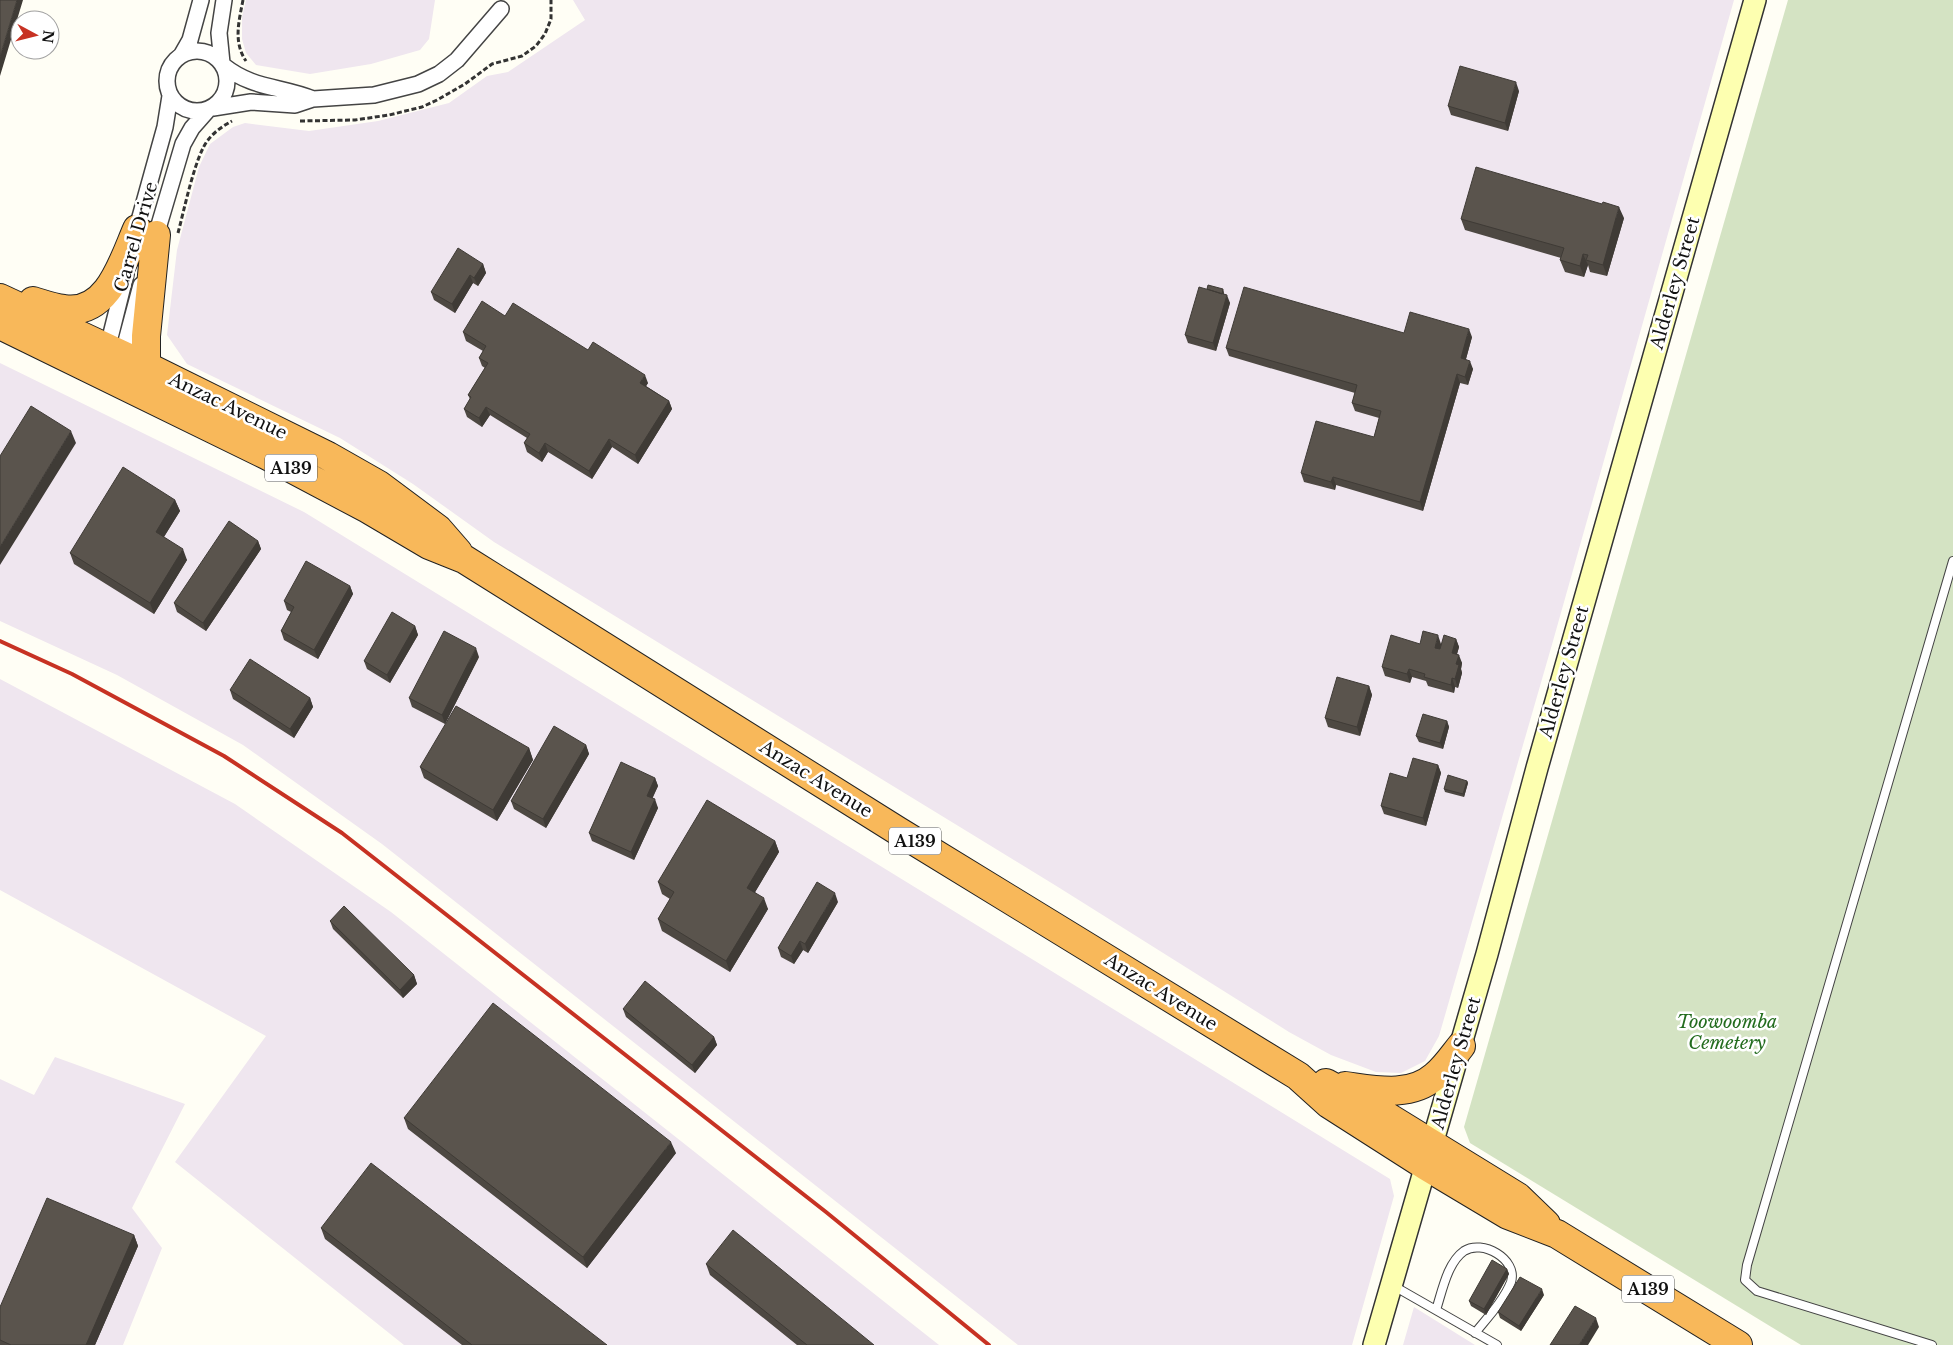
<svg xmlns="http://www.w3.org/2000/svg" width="1953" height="1345" viewBox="0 0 1953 1345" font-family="'Libre Baskerville',serif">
	<rect width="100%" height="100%" fill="#fffef5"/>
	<path fill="#efe6ef" d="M246,0H435L429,39L420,50L371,64L310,74L256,65L246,53L242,39V17Z
		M573,0H1734L1553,641L1439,1036L1425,1061L1401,1073L1376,1072L1331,1055L1289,1032L1058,887L494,542L413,484L340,438L187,364L167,335L177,250L199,167L210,144L233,127L245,123L309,131L378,121L449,103L487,76L508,72L585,20Z
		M0,363L304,512L1390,1179L1394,1196L1352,1345H1018L382,844L243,745L117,675L0,621Z
		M0,679L235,804L391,912L939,1345H404L175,1162L266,1036L0,890Z
		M55,1057L185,1104L132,1208L162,1248L123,1345H0V1079L34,1095Z
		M1414,1307L1475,1345H1403Z"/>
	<path fill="#d4e3c3" d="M1788,0H1953V1345H1801L1470,1143L1464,1127Z"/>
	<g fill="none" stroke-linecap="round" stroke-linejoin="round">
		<defs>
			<path id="lane" d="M1392,1285L1497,1345
				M1436,1310C1442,1292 1447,1263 1464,1251C1482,1239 1518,1259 1511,1282C1504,1300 1488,1317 1475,1333
				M1932,1345L1757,1291L1745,1280L1747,1265L1953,561"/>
			<path id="street" d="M167 81a30 30 0 1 1 60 0a30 30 0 1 1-60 0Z
				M182,54L190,40L201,0
				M222,63L219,33L224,0
				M224,66C253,89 281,86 313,99
				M213,108L251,102L295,105L313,99L374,95L418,84L439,74L457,60L501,9
				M135,235L165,127L170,96
				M154,242L183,144L192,128L207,111
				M106,354L126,274
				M121,360L141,285"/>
			<path id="secondary" d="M1374,1345L1487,954L1537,768L1755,0"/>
			<path id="highway" d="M0,298L146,366L328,456L379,485L438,529L458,552
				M33,301C43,304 53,308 64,309C108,316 123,261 137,229
				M0,325L266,455L368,509L429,545L464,559L898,831L1298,1076L1329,1104L1426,1166L1508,1215L1557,1234L1738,1345
				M146,366V336L156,235
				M1326,1083L1388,1117L1518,1197L1546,1224
				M1345,1086C1375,1090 1410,1098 1435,1076C1445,1068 1453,1056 1461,1046"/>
		</defs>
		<use href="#lane" stroke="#444" stroke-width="10"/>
		<use href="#street" stroke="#444" stroke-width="18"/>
		<use href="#secondary" stroke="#333" stroke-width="24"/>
		<use href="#highway" stroke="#222" stroke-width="30"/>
		<path stroke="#333" stroke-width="3" stroke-dasharray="5 2.5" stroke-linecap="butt" d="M243,0C239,21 233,42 246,61
			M300,121L355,120L389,115L422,107L437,100L465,84L492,64L522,56L536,46L545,34L551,19V0
			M178,233C184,211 195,156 208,140C214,132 223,126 232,121"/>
		<use href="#lane" stroke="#fff" stroke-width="8"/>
		<use href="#street" stroke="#fff" stroke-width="15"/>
		<use href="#secondary" stroke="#fdffb0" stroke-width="21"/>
		<use href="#highway" stroke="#f8b85a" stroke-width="28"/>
		<path stroke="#c73223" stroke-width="4" d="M0,641L72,674L224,756L342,833L826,1212L989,1345"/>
	</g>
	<path fill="#4d4842" d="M1519,91L1508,131L1451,115L1448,106Z
		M1624,218L1607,276L1590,272L1588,265L1584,277L1565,272L1560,260L1561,258L1465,230L1461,219Z
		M483,264L486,273L478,286L473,283L455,313L434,300L431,292Z
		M1207,289H1223L1224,292V294L1230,303L1216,351L1188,343L1185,335Z
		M505,316L588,350L648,383L646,386L669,401L672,409L638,464L612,447L592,479L548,452L542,462L527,452L524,443L527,438L490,415L482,427L467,417L464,409L470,399L468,395L485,368L482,366L479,358L483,351L466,341L463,332Z
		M1404,333L1472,337L1466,359L1473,369L1468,385L1460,383L1423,511L1336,485L1335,490L1304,482L1301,473L1374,437L1379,418L1355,411L1352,403L1355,393L1229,356L1226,348Z
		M175,500L180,511L164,537L187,560L154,614L74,564L70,553Z
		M258,541L261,549L206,631L177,612L174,603Z
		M350,586L353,594L318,659L284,640L281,631L291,612L287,610L284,601Z
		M415,626L418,635L390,683L367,669L364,661Z
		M1456,639L1459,647L1457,654L1462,663L1461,669L1462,673L1458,688L1455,687L1454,693L1428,686L1426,681L1412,677L1410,683L1385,676L1382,667L1420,644H1441Z
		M479,657L445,724L412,707L409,698Z
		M1369,686L1372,695L1360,736L1328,727L1325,718Z
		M230,690L310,698L313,707L294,738L233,699Z
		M1447,721L1449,727L1443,749L1419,742L1416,736Z
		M586,745L589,754L546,828L514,809L511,801Z
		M529,748L533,760L497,821L424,778L420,767Z
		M1438,765L1441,773L1426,826L1384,814L1381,806L1407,778Z
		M655,778L658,786L652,798L658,808L634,860L592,841L589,833Z
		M1467,781L1468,783L1464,797L1445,792L1444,789Z
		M775,841L779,852L755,892L768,909L730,972L662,931L658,919L670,899L662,894L658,882Z
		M838,902L808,953L803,950L794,964L781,957L778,948Z
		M330,921L414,975L417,984L403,998L333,929Z
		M623,1009L714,1037L717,1045L695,1073L626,1017Z
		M404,1118L676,1153L587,1268L408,1129Z
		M321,1228L607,1345H462L325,1239Z
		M134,1235L138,1246L95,1345H0V1307Z
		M706,1264L874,1345H797L710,1275Z
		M1507,1269L1509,1274L1486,1315L1471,1306L1469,1301Z
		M1544,1295L1521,1331L1500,1318L1498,1312Z"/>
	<path fill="#3f3b36" d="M17,0H23L0,76V57Z
		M1516,82L1519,91L1508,131L1505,123Z
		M1619,207L1624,218L1607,276L1603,265Z
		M1583,254L1588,265L1584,277L1580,266Z
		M483,264L486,273L478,286L474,278Z
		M470,275L473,283L455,313L452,304Z
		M1227,295L1230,303L1216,351L1213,343Z
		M1469,329L1472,337L1464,366L1461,358Z
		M1470,361L1473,369L1468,385L1465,377Z
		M1457,374L1460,383L1423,511L1420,502Z
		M645,375L648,383L643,391L640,383Z
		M669,401L672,409L638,464L635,455Z
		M486,407L490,415L482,427L479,418Z
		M71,431L76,443L0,565V547Z
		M609,439L612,447L592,479L589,471Z
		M545,443L548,452L542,462L539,453Z
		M1333,477L1336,485L1335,490L1331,482Z
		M175,500L180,511L160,543L156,532Z
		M258,541L261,549L206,631L203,623Z
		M183,549L187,560L154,614L150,603Z
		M350,586L353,594L318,659L314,650Z
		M415,626L418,635L390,683L387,675Z
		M1438,635L1441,644L1438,656L1435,648Z
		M1456,639L1459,647L1455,661L1452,653Z
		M476,648L479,657L445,724L442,715Z
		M1459,655L1462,663L1461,669L1462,673L1458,688L1455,679L1456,664Z
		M1409,669L1412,677L1410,683L1407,674Z
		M1452,678L1455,687L1454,693L1451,685Z
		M1369,686L1372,695L1360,736L1357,727Z
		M310,698L313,707L294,738L290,729Z
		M1447,721L1449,727L1443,749L1440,743Z
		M586,745L589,754L546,828L543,819Z
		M529,748L533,760L497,821L493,810Z
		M1438,765L1441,773L1426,826L1423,818Z
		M655,778L658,786L650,804L647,796Z
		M1467,781L1468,783L1464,797L1463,794Z
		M655,799L658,808L634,860L631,852Z
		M775,841L779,852L751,899L747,888Z
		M835,893L838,902L808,953L805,944Z
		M764,898L768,909L730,972L726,961Z
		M800,941L803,950L794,964L791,956Z
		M414,975L417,984L403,998L400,990Z
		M714,1037L717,1045L695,1073L692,1065Z
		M671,1142L676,1153L587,1268L583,1257Z
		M134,1235L138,1246L95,1345H86Z
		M1507,1269L1509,1274L1486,1315L1484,1309Z
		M1542,1289L1544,1295L1521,1331L1519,1326Z
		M1596,1318L1599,1327L1588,1345H1579Z"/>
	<path fill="#5a544d" stroke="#3f3b36" d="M0,0H17L0,57Z
		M1460,66L1516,82L1505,123L1448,106Z
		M1476,167L1602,204L1603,202L1619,207L1603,265L1586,260L1588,255L1583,254L1580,266L1560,260L1564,248L1461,219Z
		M458,248L483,264L474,278L470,275L452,304L431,292Z
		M1208,285L1223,289L1222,294L1207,289Z
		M1199,287L1227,295L1213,343L1185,335Z
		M1244,287L1404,333L1410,312L1469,329L1461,358L1470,361L1465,377L1457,374L1420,502L1333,477L1331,482L1301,473L1316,421L1374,437L1381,411L1352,403L1357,385L1226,348Z
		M482,301L505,316L513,303L588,350L593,342L645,375L640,383L669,401L635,455L609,439L589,471L545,443L539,453L524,443L530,434L486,407L479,418L464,409L471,397L468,395L488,363L479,358L486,346L463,332Z
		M31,406L71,431L0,547V456Z
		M123,467L175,500L156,532L183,549L150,603L70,553Z
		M229,521L258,541L203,623L174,603Z
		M306,561L350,586L314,650L281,631L294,607L284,601Z
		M392,612L415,626L387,675L364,661Z
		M444,631L476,648L442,715L409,698Z
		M1423,631L1438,635L1435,648L1440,649L1444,635L1456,639L1452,653L1459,655L1456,664L1459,665L1455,679L1452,678L1451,685L1424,677L1425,674L1409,669L1407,674L1382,667L1391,635L1420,644Z
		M250,659L310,698L290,729L230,690Z
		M1337,677L1369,686L1357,727L1325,718Z
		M456,706L529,748L493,810L420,767Z
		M1423,714L1447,721L1440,743L1416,736Z
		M554,726L586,745L543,819L511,801Z
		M1413,758L1438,765L1423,818L1381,806L1390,773L1407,778Z
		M621,762L655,778L647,796L655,799L631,852L589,833Z
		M1448,775L1467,781L1463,794L1444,789Z
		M707,800L775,841L747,888L764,898L726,961L658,919L674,892L658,882Z
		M817,882L835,893L805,944L800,941L791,956L778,948Z
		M344,906L414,975L400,990L330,921Z
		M645,981L714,1037L692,1065L623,1009Z
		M493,1003L671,1142L583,1257L404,1118Z
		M371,1163L607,1345H472L321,1228Z
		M47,1198L134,1235L86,1345H11L0,1340V1307Z
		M733,1230L874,1345H807L706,1264Z
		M1492,1260L1507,1269L1484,1309L1469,1301Z
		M1520,1277L1542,1289L1519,1326L1498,1312Z
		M1575,1306L1596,1318L1579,1345H1550Z"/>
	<g text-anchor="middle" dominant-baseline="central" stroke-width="5" stroke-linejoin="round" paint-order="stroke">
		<g fill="#fff" stroke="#585858" stroke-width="1">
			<rect x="265" y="454.5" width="52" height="27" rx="4"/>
			<rect x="889" y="827.5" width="52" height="27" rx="4"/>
			<rect x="1622" y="1275.5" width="52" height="27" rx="4"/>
		</g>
		<g font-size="16" font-weight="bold" fill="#111">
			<text x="291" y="468">A139</text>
			<text x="915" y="841">A139</text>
			<text x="1648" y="1289">A139</text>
		</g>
		<g font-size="18" fill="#111" stroke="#fff">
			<text transform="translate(136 237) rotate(-74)">Carrel Drive</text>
			<text transform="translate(1675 283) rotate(-74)">Alderley Street</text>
			<text transform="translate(228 406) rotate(26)">Anzac Avenue</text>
			<text transform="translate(1564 672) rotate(-74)">Alderley Street</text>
			<text transform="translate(816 779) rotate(32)">Anzac Avenue</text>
			<text transform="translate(1161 992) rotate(32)">Anzac Avenue</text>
			<text transform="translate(1456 1063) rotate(-74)">Alderley Street</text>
		</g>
		<g font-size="18" font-style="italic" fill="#236c1e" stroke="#fff">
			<text x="1727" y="1022">Toowoomba<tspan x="1727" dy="21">Cemetery</tspan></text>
		</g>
	</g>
	<g transform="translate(35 35) rotate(97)"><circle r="24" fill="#ffffff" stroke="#a0a0a0"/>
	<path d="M0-4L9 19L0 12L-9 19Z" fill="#c73223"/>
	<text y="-8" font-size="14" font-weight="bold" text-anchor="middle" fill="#111111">N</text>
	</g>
</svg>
